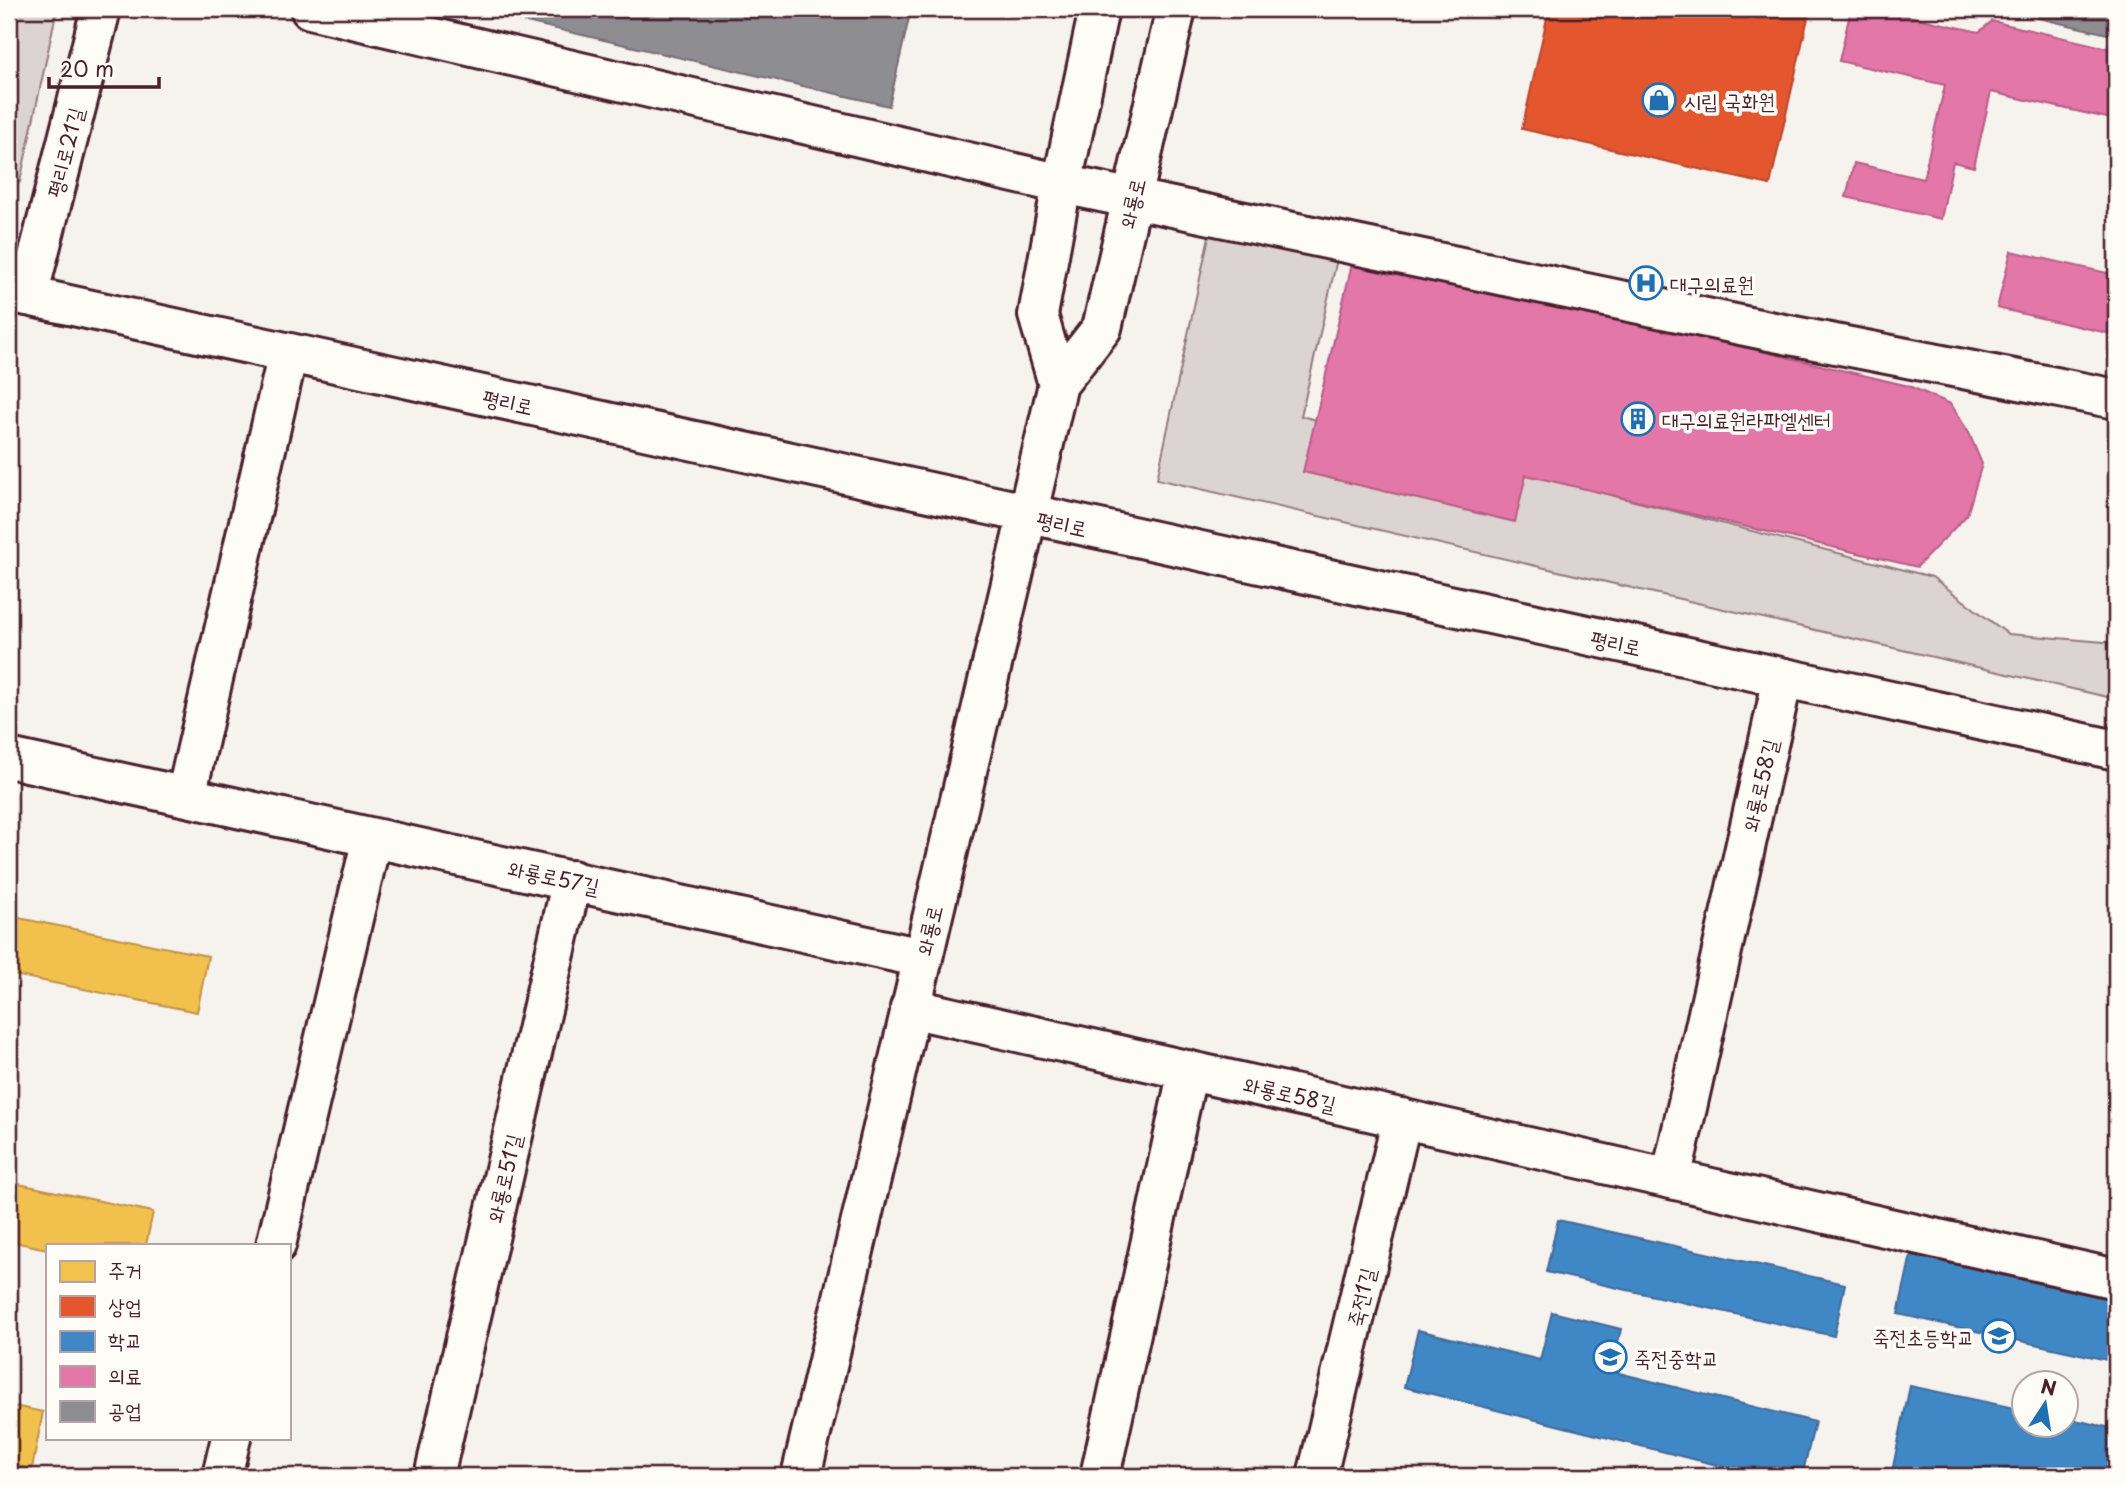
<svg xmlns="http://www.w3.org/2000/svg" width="2125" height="1485" viewBox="0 0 2125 1485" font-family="'Playpen Sans','Poor Story',sans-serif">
	<rect width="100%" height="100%" fill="#f6f3ef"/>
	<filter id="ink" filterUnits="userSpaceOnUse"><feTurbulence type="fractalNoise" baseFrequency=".0143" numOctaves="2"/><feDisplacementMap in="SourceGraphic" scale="14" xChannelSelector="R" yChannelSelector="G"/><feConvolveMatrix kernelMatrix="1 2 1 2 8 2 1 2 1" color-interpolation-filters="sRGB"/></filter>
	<g filter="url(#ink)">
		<path fill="#dcd4d2" stroke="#937a7e" stroke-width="2" d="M9,9H57L20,182L13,187L9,186Z
			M1211,227L1338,255L1301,416L1932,577L2008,634L2116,643V699L1157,479Z"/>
		<path fill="#f2c14e" stroke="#c09044" stroke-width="2" d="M9,916L208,956L197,1012L9,974Z
			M9,1182L153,1212L146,1245H47V1249L9,1241Z
			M9,1405L43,1412L32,1469L9,1464Z"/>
		<path fill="#e4572e" stroke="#b6462d" stroke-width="2" d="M1549,9H1810L1770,185L1522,129Z"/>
		<path fill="#3f88c5" stroke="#426897" stroke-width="2" d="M1558,1220L1845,1284L1834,1336L1546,1272Z
			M1911,1255L2116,1300V1362L1898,1314Z
			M1552,1312L1621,1329L1611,1371L1815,1422L1802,1476H1761L1404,1387L1418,1330L1540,1360Z
			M1910,1386L2024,1410V1426H2066V1418L2116,1429V1476H1891Z"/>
		<path fill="#e377a8" stroke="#b55d82" stroke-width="2" d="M1851,9H1877L1979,32L1992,21L2116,50V120L1991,92L1974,167L1953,162L1941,219L1846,197L1854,163L1923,179L1945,85L1839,61Z
			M2011,251L2116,275V335L1997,308Z
			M1354,255L1909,386L1951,404L1969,433L1982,464L1967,515L1917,567L1526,475L1515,522L1303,472Z"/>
		<path fill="#8d8d92" stroke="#796c73" stroke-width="2" d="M470,9H911L889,106Z
			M2040,9H2116V36L2038,18Z"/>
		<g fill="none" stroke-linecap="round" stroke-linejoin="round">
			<defs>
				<path id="street" d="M310,9L1062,184L1769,331L2116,399
					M28,296L101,9
					M9,758L922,958
					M186,796L288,353
					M910,1008L2116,1279
					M1671,1179L1783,678
					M276,1245L372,838
					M222,1476L231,1438
					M434,1476L572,880
					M1100,1476L1188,1070
					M1317,1476L1402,1118"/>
				<path id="secondary" d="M9,292L2116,750
					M1058,384L1038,315L1062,184L1099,9
					M801,1476L1058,384L1102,328L1176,9"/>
			</defs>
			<use href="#street" stroke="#4a1f2b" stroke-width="44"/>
			<use href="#secondary" stroke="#4a1f2b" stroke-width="44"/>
			<use href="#street" stroke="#fdfcf7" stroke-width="38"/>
			<use href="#secondary" stroke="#fdfcf7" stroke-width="38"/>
		</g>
	</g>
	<defs>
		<symbol id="shop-ring" viewBox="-11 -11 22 22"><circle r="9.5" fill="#fdfcf7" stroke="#1f6fb2" stroke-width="1.5"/><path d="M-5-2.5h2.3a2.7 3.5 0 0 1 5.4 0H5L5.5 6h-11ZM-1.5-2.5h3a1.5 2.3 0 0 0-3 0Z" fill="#1f6fb2"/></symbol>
		<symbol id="hospital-ring" viewBox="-11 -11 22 22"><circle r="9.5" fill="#fdfcf7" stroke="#1f6fb2" stroke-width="1.5"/><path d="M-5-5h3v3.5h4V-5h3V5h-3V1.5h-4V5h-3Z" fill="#1f6fb2"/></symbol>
		<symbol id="building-ring" viewBox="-11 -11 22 22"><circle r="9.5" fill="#fdfcf7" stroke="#1f6fb2" stroke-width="1.5"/><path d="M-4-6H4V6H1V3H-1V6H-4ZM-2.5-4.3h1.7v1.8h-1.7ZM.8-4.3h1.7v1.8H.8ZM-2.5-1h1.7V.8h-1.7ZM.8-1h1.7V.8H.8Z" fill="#1f6fb2"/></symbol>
		<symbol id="school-ring" viewBox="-11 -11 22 22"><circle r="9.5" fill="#fdfcf7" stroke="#1f6fb2" stroke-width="1.5"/><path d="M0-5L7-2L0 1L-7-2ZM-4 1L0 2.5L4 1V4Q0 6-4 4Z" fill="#1f6fb2"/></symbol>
	</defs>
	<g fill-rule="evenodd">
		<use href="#shop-ring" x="1640" y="81" width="38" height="38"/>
		<use href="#hospital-ring" x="1627" y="264" width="38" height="38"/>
		<use href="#building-ring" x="1619" y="400" width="38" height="38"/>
		<use href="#school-ring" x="1980" y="1317" width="38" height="38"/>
		<use href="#school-ring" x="1591" y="1338" width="38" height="38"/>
	</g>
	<g text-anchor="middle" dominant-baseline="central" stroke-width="7" stroke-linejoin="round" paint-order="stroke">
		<g font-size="21" fill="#4a1f2b" stroke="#fdfcf7" text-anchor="start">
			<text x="1684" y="100">시립 국화원</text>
			<text x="1670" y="283">대구의료원</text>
			<text x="1662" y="419">대구의료원라파엘센터</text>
			<text x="1974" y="1336" text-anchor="end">죽전초등학교</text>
			<text x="1634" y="1357">죽전중학교</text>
		</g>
		<g font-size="21" fill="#4a1f2b" stroke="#fdfcf7">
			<text transform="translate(64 152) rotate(-76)">평리로21길</text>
			<text transform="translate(1131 203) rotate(-77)">와룡로</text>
			<text transform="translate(508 401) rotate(12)">평리로</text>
			<text transform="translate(1062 523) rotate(12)">평리로</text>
			<text transform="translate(1616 642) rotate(12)">평리로</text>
			<text transform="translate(1759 785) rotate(-77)">와룡로58길</text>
			<text transform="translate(554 876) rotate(12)">와룡로57길</text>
			<text transform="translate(928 930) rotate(-77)">와룡로</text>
			<text transform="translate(1290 1093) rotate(13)">와룡로58길</text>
			<text transform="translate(503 1178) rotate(-77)">와룡로51길</text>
			<text transform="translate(1360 1297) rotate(-77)">죽전1길</text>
		</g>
	</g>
	<rect width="2125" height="1485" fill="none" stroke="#fdfcf7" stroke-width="35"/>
	<rect x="18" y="18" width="2090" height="1450" fill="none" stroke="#4a1f2b" stroke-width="2.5" filter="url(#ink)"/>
	<rect x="46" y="1244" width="245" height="196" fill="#fdfcf7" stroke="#b5a4a5" stroke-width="2"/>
	<rect x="60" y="1261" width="35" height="21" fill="#f2c14e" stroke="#b5a4a5" stroke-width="2"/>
	<text x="108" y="1278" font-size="21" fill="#4a1f2b">주거</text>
	<rect x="60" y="1296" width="35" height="21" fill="#e4572e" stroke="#b5a4a5" stroke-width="2"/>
	<text x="108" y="1314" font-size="21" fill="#4a1f2b">상업</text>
	<rect x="60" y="1331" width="35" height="21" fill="#3f88c5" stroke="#b5a4a5" stroke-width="2"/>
	<text x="108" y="1348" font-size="21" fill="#4a1f2b">학교</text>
	<rect x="60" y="1366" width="35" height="21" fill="#e377a8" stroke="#b5a4a5" stroke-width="2"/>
	<text x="108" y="1384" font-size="21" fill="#4a1f2b">의료</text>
	<rect x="60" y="1401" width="35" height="21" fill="#8d8d92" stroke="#b5a4a5" stroke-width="2"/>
	<text x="108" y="1418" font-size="21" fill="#4a1f2b">공업</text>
	<g transform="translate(2045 1404) rotate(12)"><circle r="33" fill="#fdfcf7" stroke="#b5a4a5" stroke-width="2"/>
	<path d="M0-5L12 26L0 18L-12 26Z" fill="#1f6fb2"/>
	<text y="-10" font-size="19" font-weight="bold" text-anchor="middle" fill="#4a1f2b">N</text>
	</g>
	<path d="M49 77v10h110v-10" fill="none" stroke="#4a1f2b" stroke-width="3.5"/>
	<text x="60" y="77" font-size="21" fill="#4a1f2b" stroke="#fdfcf7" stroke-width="5" paint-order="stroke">20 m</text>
</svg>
